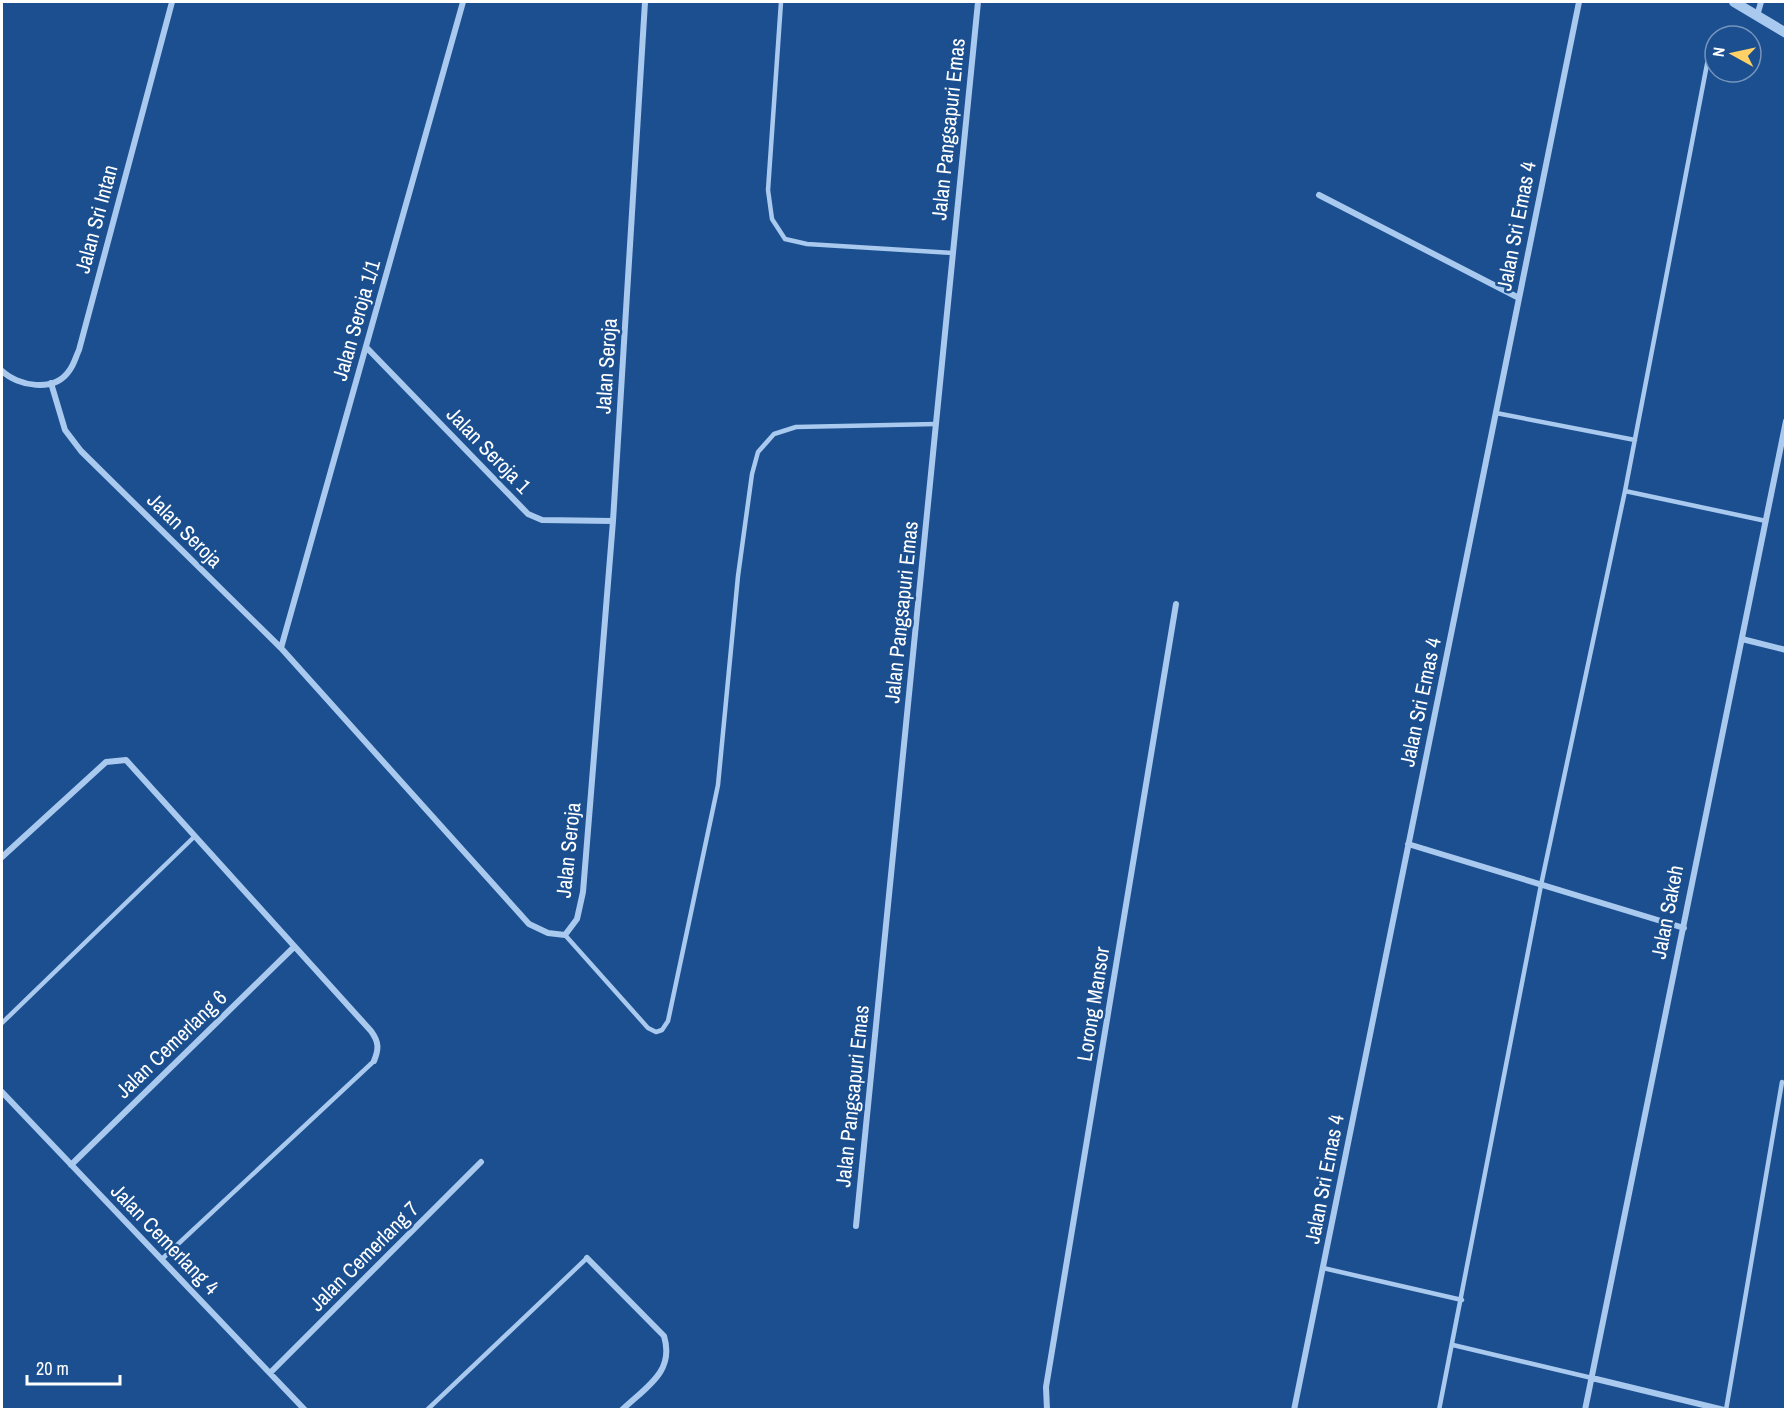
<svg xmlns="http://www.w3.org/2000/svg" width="1787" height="1411" viewBox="0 0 1787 1411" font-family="'Archivo Narrow',sans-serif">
	<rect width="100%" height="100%" fill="#1b4f8f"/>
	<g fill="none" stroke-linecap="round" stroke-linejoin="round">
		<path stroke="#a9c9ee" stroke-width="4.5" d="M781,2L768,190L772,219L785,239L807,244L953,253
			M1496,413L1635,440
			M1625,491L1766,521
			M565,935L648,1028L656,1032L662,1030L668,1021L718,785L738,576L752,474L758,452L774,434L796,427L936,424
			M2,1023L194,837
			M162,1259L374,1061
			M1323,1268L1462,1300
			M1453,1345L1592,1378
			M427,1410L587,1258
			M1439,1410L1541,885L1625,491L1708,59
			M1726,1410L1782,1082"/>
		<path stroke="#a9c9ee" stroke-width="6" d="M1757,16L1761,2
			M1319,195L1519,298
			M366,347L528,514L542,520L613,521
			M2,371C18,386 54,393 69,371C74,365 76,356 79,350L172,2
			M51,383L65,430L81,451L281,648L529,924L548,933L565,935L577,919L583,892L613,521L645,2
			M1742,639L1786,650
			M281,648L463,2
			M1408,844L1684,928
			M2,857L106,762L126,760L371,1031C379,1042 379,1049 374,1061
			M2,1092L305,1410
			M71,1165L294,947
			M856,1226L978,2
			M587,1258L664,1336C675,1372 646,1387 622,1410
			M270,1373L481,1162
			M1592,1378L1724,1410
			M1047,1410L1046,1387L1176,604
			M1294,1410L1579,2
			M1585,1410L1786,421"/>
		<path stroke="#a9c9ee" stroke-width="10" d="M1734,2L1786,33"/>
	</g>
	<g text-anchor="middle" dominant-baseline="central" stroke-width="5" stroke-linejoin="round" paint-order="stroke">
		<g font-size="21" fill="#fff" stroke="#1b4f8f">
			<text transform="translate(948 129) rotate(-84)">Jalan Pangsapuri Emas</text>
			<text transform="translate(96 219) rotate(-75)">Jalan Sri Intan</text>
			<text transform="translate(1516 226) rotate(-79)">Jalan Sri Emas 4</text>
			<text transform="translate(356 320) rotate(-74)">Jalan Seroja 1/1</text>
			<text transform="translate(606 366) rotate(-86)">Jalan Seroja</text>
			<text transform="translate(489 450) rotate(46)">Jalan Seroja 1</text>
			<text transform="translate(185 530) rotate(45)">Jalan Seroja</text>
			<text transform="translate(901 612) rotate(-84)">Jalan Pangsapuri Emas</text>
			<text transform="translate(1420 702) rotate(-78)">Jalan Sri Emas 4</text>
			<text transform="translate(568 850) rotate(-84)">Jalan Seroja</text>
			<text transform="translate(1667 912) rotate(-79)">Jalan Sakeh</text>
			<text transform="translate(1093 1004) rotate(-81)">Lorong Mansor</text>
			<text transform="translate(171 1044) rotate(-44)">Jalan Cemerlang 6</text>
			<text transform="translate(852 1096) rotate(-84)">Jalan Pangsapuri Emas</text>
			<text transform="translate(1324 1179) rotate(-79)">Jalan Sri Emas 4</text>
			<text transform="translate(165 1239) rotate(46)">Jalan Cemerlang 4</text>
			<text transform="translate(364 1256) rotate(-45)">Jalan Cemerlang 7</text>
		</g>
	</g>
	<rect width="1787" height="1411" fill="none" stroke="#ffffff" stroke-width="6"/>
	<g transform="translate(1733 54) rotate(278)"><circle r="28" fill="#1b4f8f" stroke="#7695bc" stroke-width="1.5"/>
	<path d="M0-4.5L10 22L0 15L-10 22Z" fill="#ffd166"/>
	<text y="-9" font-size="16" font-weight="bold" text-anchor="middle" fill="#ffffff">N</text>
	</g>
	<path d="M27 1375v9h93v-9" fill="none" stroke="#ffffff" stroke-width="3"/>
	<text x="36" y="1375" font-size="18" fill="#ffffff" stroke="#1b4f8f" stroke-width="4.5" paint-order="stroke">20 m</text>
</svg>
